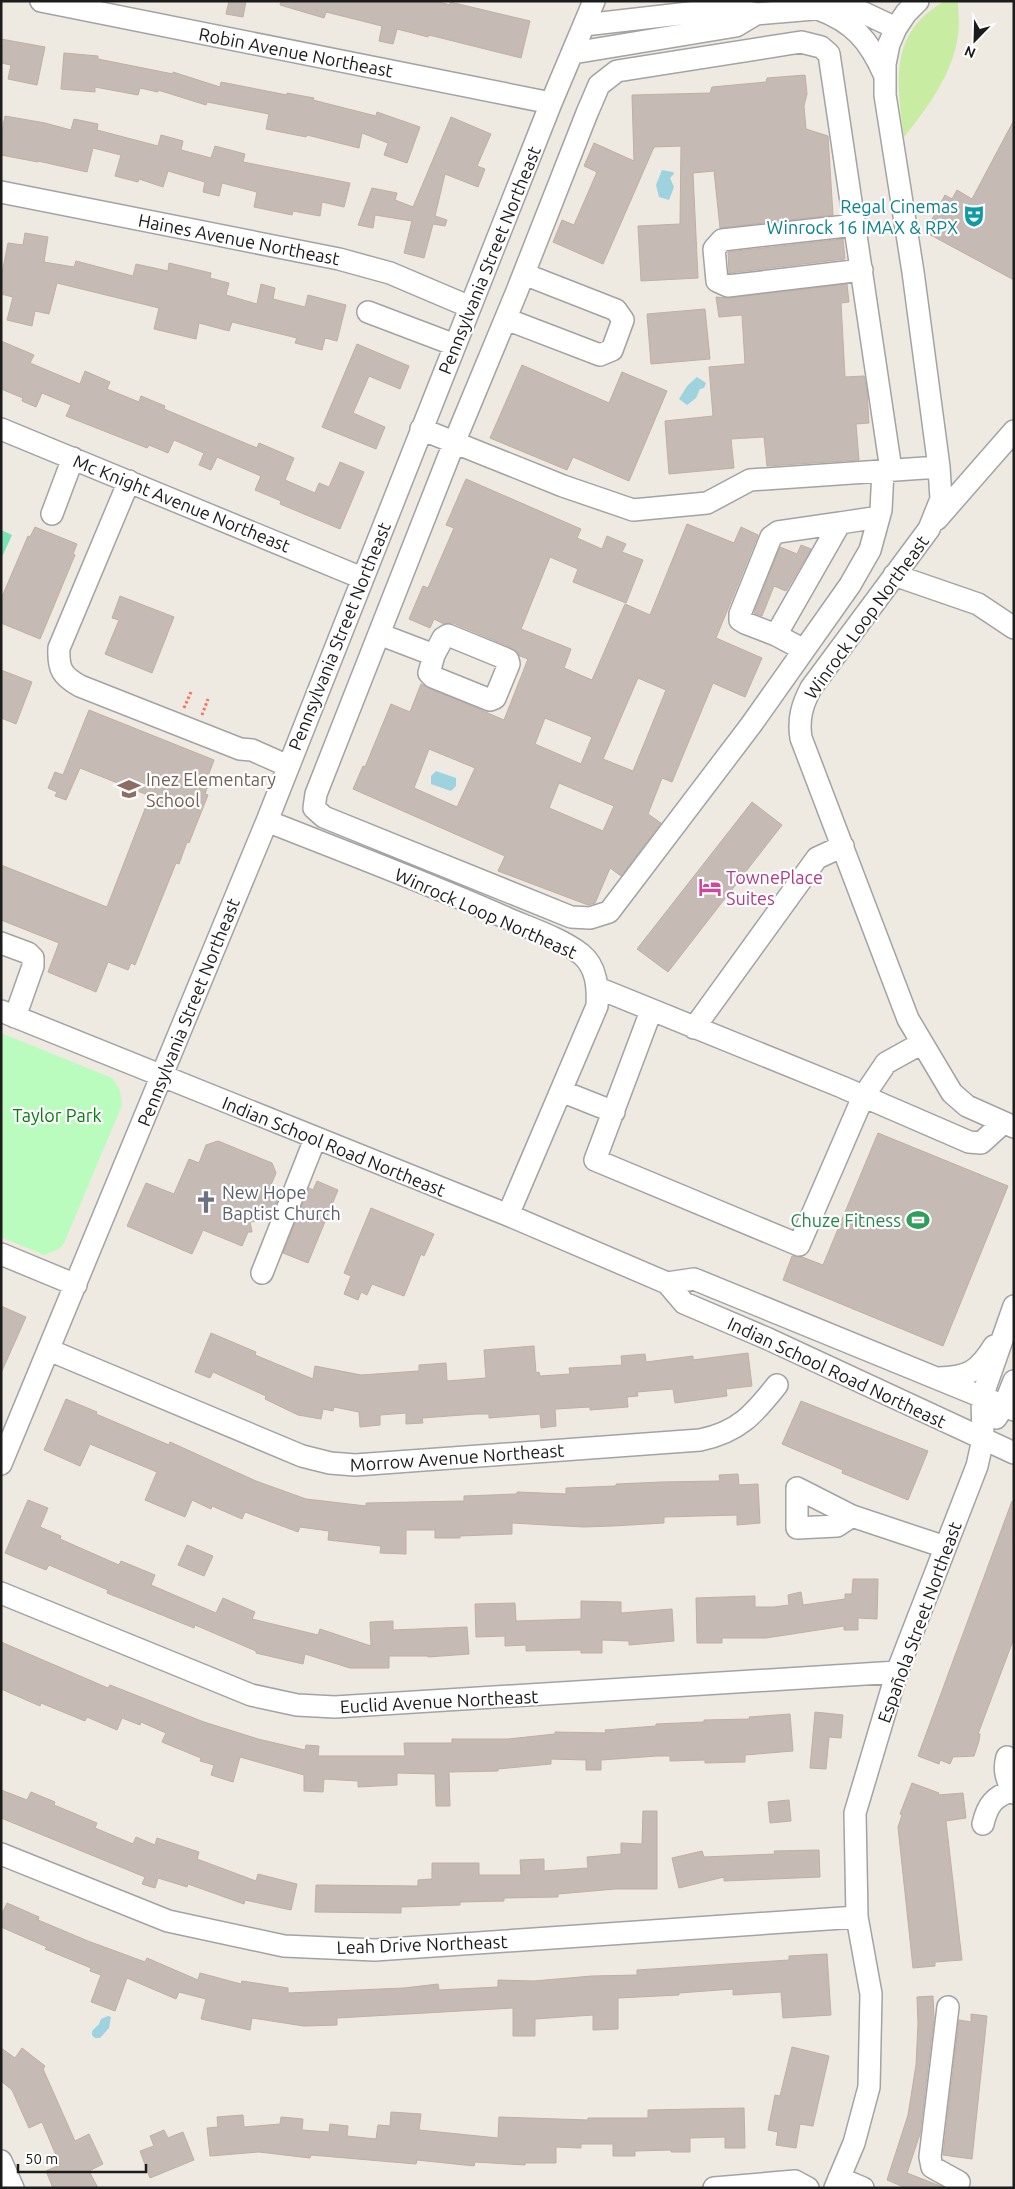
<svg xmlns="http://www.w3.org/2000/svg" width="1015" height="2189" viewBox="0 0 1015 2189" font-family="Ubuntu,sans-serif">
	<rect width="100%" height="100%" fill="#eee9e1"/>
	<path fill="#c9eca3" d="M945,1H958C958,12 960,25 958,36C952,75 928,107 904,137C897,82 888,33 945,1Z"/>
	<path fill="#bafcbd" d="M1,1033L112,1078L120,1090L122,1105L64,1243L59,1249L44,1255L1,1237Z"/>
	<path fill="#79e3b7" d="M1,530L12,535L1,559Z"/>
	<path fill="#9ed2df" d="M662,170L673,172L674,174L670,178L674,187L669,200L659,197L656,185Z
		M697,377L706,383L704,388L700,389L696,398L687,405L679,399L687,386Z
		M436,771L456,778V786L451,791L431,784V776Z
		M108,2016L111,2017L109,2028L100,2038H95L92,2035V2031L99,2024L101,2019Z"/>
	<path fill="#c6bbb4" stroke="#c0afa2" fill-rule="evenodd" d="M229,1H246L243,17L226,14Z
		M281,1H436L450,5V2L530,21L521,58L429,35L428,37L397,29L393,44L379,41L382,26L326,12L324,18L280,5Z
		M1,39L45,47L37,85L8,79L11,65L1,63Z
		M64,53L98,56V59L173,74V72L220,87L221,82L287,95V93L314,98L313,100L376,116L377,112L420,127L407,163L384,155L388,143L362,133L359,148L307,135L306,137L266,129L269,114L207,102L206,105L158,90V92L140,88L138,95L95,87V92L61,89Z
		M805,75L807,94L804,106L806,129L828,136L833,215L720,228L714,171L693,173L698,278L641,281L638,226L680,224L681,146L654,147L603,264L553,242L562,220L574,225L597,172L584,166L594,143L634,161L632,95L710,93L712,87L766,82L767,78Z
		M5,116L45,123L71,130L74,119L98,124L97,130L158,146L161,135L183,141L181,150L211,158L215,146L245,154L243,162L350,183L344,207L322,202L320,216L293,211L292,215L254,207L257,192L222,183L219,196L203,192L205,182L168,171L163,187L139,179L138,182L115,176L121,155L93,148L87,172L38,161V162L1,155V137Z
		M451,117L491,134L477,166L485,169L478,187L445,174L435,216L447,220L445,226L433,224L424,258L404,253L412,221L375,215L373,228L358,225L372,188L397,193L395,200L413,207Z
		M1014,120V280L925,232L945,195L952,199L957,190L972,199Z
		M25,233L48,237L44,262L74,267L76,261L133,276L136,264L168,271L169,263L211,273L210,278L229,283L226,295L257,304L261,284L275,288L273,299L305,307L308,295L346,305L337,341L325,338L322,350L295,343L297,338L232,322L229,331L199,323L196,339L154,329L159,308L57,283L49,314L35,311L32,326L7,320L13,297L1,294V278L8,243L23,245Z
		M843,239L845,259L729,273L728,252Z
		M847,284L849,302L841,303L845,377L864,376L867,392L869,423L856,424L859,460L767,466L764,437L731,439L734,468L669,474L665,421L713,416L709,367L745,364L742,315L719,317L716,297L729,298Z
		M705,309L710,359L651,364L647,314Z
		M1,341L34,355L30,363L80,384L85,371L110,382L107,389L139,402L141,396L165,406L164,409L214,430L257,448L259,443L294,458L285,480L315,493L319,483L329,487L340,462L364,472L340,529L280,504L281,501L255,490L261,476L217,457L211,470L199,465L204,453L174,440L168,453L149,445L147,448L66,416L71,405L42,393L36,407L22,401L23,398L1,389Z
		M357,344L409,366L400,389L369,376L353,413L385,427L376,449L322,427Z
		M522,365L609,403L622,372L667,391L629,481L573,457L567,470L490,438Z
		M466,479L581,529L577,538L602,549L607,536L626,544L622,552L643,560L626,603L573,582L578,569L550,557L521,629L571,649L564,668L592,680L625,604L650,615L687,524L734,543L741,527L758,535L716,638L762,658L745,697L713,683L672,782L662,778L648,814L661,823L621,876L610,868L595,903L588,905L498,871L505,856L353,789L363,766L365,767L391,704L410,712L421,684L504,720L528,659L520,656L510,647L453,623L444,624L434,619L430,628L409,619L423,586L428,588L454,528L446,525ZM638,678L666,690L633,771L603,759ZM545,718L592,737L581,764L535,744ZM429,749L475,768L457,807L414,788ZM559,783L614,806L603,831L549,808Z
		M35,527L77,544L73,554L75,555L40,639L1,623V599L28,536L30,537Z
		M801,545L811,549L786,591L774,586L762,616L754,613L780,547L797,554Z
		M120,596L174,617L152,673L105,654L119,620L112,618Z
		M1,670L32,682L16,724L1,718Z
		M89,710L214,760L204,787L207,788L205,794L208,795L189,843L187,842L179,864L176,863L135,965L131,963L128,970L108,962L96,992L48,972L59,943L1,920V865L107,907L150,796L80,768L66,800L55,796L57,792L48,788L55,772L63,775Z
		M752,802L782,825L668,972L637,949Z
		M878,1133L1008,1186L943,1346L783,1280L792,1256L802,1257L823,1265Z
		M218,1141L272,1163L276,1173L271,1185L280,1194L269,1220L250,1222L252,1232H248L242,1246L203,1230L192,1254L127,1226L146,1183L174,1194L189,1159L199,1163L206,1145Z
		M317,1181L338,1190L308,1263L283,1253L309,1188L313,1190Z
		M371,1208L434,1234L424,1256L421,1254L404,1296L372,1284L367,1295L361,1292L358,1300L344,1294L351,1276L344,1273Z
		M1,1306L26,1317L1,1373Z
		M211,1333L256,1352L255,1355L313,1379L315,1366L361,1375L419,1371V1365L446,1363L447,1381L486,1378L484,1350L534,1346L536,1373L539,1372L540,1376L570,1374L569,1368L622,1365L621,1356L645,1354L646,1362L693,1356V1360L748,1353L752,1386L726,1389L727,1396L675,1403L673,1389L637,1392L638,1396L627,1397L628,1407L590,1410V1407L555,1409L556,1426L541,1428L540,1414L489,1418V1414H476L422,1418L423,1423L406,1424V1413L380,1415V1425L360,1427L359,1412L334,1407L333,1411L323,1409L321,1419L298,1415L265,1399L266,1396L213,1372L210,1378L195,1372Z
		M66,1399L97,1412L96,1414L169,1445L170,1442L256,1481L306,1499L366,1506V1503L464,1501V1496L517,1494V1492L566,1494V1488L616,1486V1484L662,1482L720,1481L719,1475L738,1474L739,1485L758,1484L760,1523L737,1525V1515L664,1517V1523L613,1526L583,1527L512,1523V1534L460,1536V1538H435V1530H406V1554L380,1553L381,1546L328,1540L329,1531L300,1527L298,1532L245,1512L242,1519L212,1506L211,1509L192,1500L185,1517L145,1500L157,1472L90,1444L80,1466L44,1450Z
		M801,1401L928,1451L908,1500L842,1473L843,1470L782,1444Z
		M28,1500L48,1508L40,1527L61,1536L60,1539L119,1565L121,1561L155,1575L151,1585L216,1613L223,1598L255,1612L252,1619L318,1635L320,1629L371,1646L370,1622L393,1621V1630L467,1627L469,1654L428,1657V1656H389V1668H350L305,1654L303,1664L256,1653V1651L195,1625L194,1628L142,1607L107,1593L108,1590L49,1565L46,1570L5,1553Z
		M1012,1501L1014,1638L978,1734H980L979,1741L974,1756L953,1757L950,1764L940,1760L939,1764L918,1756Z
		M187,1545L213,1556L204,1576L178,1565Z
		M853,1579H878L877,1619L858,1618V1630H844V1626L766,1638H722V1643H697L696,1598L755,1596V1607H774L789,1605L788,1595L801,1592L803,1605L845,1599V1594H852Z
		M581,1601L621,1602V1613L672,1609L674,1641L629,1645V1641L602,1640V1653H581V1650L526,1651V1645L505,1646V1636L476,1637L475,1604L515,1603L516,1621L581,1619Z
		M1,1642L108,1688L110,1685L204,1722L258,1739L305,1750L306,1745L319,1746L318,1756H405L404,1743H452V1739H508L555,1734V1732L606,1733L605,1730L656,1726V1724L704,1722V1720L750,1719L749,1717L790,1714L793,1751L745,1755V1762L705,1763V1760L670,1761V1756H657L601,1760V1770H586V1760L551,1759V1764L498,1769V1771L449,1772L450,1806H436L435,1774L397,1773V1785L358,1787V1781L324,1779L323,1792L304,1791V1775L240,1757L233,1782L211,1775L214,1765L200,1761L201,1758L162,1742L166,1733L141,1722L140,1725L122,1718L117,1730L87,1717L85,1721L41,1703L40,1706L1,1689Z
		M815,1712L843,1715L841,1738L829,1737L826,1769L810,1768Z
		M912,1783L939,1793L938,1795L963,1793L966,1818L946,1821L962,1960L935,1962V1966L913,1968L898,1827L902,1815L900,1814Z
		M1,1790L27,1800L31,1792L55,1802L54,1805L97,1823L95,1828L133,1844L136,1837L155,1845L157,1838L199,1852L197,1859L256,1881L258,1874L297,1884L291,1910L245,1900L244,1904L188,1884L187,1887L158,1878L155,1888L142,1884L145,1877L1,1818Z
		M789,1800L791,1821L770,1823L768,1802Z
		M643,1811H657V1889H615L558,1894V1897L504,1898V1901L460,1902V1905L401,1907V1913L315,1912L316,1885L418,1886V1880L432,1879V1863H479V1875H521L520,1860L544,1859V1871L588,1868L587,1857L621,1854V1843L642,1844Z
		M819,1850L820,1877L724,1881V1877L679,1888L672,1858L702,1851L704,1857L775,1854L774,1851Z
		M7,1903L39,1917L38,1920L88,1941L145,1962L147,1958L198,1980L200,1973L241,1984L242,1981L288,1988V1993L404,1988L438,1984L439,1990L498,1987V1980L534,1981L592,1976L637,1975V1970L789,1960V1956L827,1954L831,2015L783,2018L781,1992L733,1995V1989L679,1993V1995L618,1998V2029L593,2030V2015L535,2019V2036H513V2008L337,2018V2025L304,2026L252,2018L250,2030L201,2019L206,1999L179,1992L176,1999L127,1978L115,2011L91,2002L101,1975L90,1971L91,1968L45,1949L47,1947L1,1927V1916Z
		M933,1996L934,2018L920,2134L907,2173L943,2187L906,2188L887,2180L908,2115L916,2065L918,2024L917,1997Z
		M971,2014L987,2016L972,2159L943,2155L959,2020L971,2022Z
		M792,2047L829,2056L813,2126L800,2124L796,2148L776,2145L778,2132L768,2130L775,2095L780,2096Z
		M1,2048L15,2058L22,2048L45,2066L43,2069L75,2141L89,2134L103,2164L89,2171L98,2188H53L46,2171L60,2165L42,2122L29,2128L12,2090L1,2081Z
		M744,2108L745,2148H725V2137L690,2138V2152H671V2150L635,2151V2156H613V2144H581V2148L556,2147V2163H525V2165L475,2162L474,2166L417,2160L416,2164L311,2155L310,2158L259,2152L210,2156L207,2128L218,2127L217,2117L243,2115L244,2127L280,2124L281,2117L303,2119L302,2130L329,2132L330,2124L348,2126L347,2136L376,2139L378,2125L390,2126L391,2112L421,2114L419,2130L498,2138L499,2117L588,2120V2118H648V2110Z
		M164,2130L168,2138L183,2132L194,2160L150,2178L140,2151L154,2146L150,2136Z"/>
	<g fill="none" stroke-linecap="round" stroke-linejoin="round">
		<defs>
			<path id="minor" d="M41,1L551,103
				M818,9C853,22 869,40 884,74
				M584,25L732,8L756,14L849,6L896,28L906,13L918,1
				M896,28L889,44L885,64V95L913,272L939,467L941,499L929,529L811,688C802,705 798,719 801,738L908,1019L952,1093L967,1106L1014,1127
				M573,53L736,26L756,14
				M1,192L339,259L390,273L470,307
				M855,225L722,240L714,249L717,281L728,286L862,270
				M368,312L455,345
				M506,319L600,355L612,350L623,320L616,310L524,274
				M1,429L362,578
				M421,429L563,486L633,510L707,503L750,480L939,467
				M883,471L881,510L870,550L850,585L751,725L609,912L590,918L571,917L324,817L314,808L316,794L454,443L517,291L587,113L599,85L617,71L801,42L821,47L829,54L891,470
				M129,481L59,648C58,669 62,676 80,686L240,749L252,750L288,766
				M52,514L73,458
				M937,519L1014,431
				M894,575L978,604L1014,628
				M379,634L434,655L429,673L433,677L490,700L495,698L509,664L508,660L504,658L448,635L443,638L434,655
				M776,635L745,623L740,620V614L771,537L778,532L840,523
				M804,650L776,635L840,523L879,517
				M267,821C345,852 425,882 502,916C528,928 559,937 581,954C597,967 598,988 597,1006L508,1215
				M1,943L28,953L33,958V966L15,1017
				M598,988L842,1087L969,1142L981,1143L1003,1123
				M1,1011L508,1215L667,1283L684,1303L766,1338L1014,1453
				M651,1011L595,1160L799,1245L863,1097L886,1063L922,1043
				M694,1028L817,858L843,846
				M561,1091L614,1112
				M1,1254L76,1285
				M262,1273L315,1139
				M667,1283L694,1279L1014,1410
				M49,1350L302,1456L330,1463L355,1465L700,1440C739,1432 754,1414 777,1385
				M938,1378C968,1377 978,1372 994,1346
				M996,1418L1004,1406L1014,1381
				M1,1464L267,821L551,103L594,1
				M852,1516L837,1526L797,1528V1488L852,1516L945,1547
				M1,1593L251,1695L297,1705L335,1707L897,1672
				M1007,1757C1003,1770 1007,1779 1012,1791
				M983,1824C987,1806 994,1796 1012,1791L1014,1793
				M1,1854L168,1921L284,1946L375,1950L857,1917
				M948,2007L930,2157L932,2167L959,2182
				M1,2161L13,2188
				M839,2178L863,2188
				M714,2188L795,2181L808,2188
				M835,2188L854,2143L869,2087L871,1994L857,1917L855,1813L897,1672L977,1466L983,1439L982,1397L1014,1306"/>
		</defs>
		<use href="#minor" stroke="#a3a3a3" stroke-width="24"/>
		<path stroke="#ff6d61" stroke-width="3" stroke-dasharray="2.5 2.5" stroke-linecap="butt" d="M184,708L191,692
			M202,715L208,699"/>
		<use href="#minor" stroke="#fff" stroke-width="21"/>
	</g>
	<defs>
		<symbol id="theatre-bare" viewBox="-9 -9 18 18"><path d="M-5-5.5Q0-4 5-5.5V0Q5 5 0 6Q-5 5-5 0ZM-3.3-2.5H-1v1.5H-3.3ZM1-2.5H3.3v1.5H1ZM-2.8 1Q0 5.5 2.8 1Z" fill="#0f9aa8" stroke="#fff" stroke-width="2.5" paint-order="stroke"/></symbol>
		<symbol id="school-bare" viewBox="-9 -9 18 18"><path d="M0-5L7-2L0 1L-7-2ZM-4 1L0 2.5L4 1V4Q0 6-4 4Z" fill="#8d6e63" stroke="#fff" stroke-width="2.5" paint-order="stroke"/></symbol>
		<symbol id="hotel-bare" viewBox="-9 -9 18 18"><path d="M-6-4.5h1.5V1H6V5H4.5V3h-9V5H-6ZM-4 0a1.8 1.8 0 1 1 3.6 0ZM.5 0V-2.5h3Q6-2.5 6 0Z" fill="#d1479c" stroke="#fff" stroke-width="2.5" paint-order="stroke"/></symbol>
		<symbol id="church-bare" viewBox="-9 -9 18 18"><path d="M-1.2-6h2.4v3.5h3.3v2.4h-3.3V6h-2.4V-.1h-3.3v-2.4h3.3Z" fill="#6b7280" stroke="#fff" stroke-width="2.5" paint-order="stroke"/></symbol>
		<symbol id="stadium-bare" viewBox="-9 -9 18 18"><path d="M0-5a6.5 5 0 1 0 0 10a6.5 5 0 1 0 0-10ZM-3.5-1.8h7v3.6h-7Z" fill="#2e9e5b" stroke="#fff" stroke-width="2.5" paint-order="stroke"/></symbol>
	</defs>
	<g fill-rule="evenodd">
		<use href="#theatre-bare" x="958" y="200" width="32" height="32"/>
		<use href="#school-bare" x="113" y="773" width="32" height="32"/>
		<use href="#hotel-bare" x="694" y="871" width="32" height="32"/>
		<use href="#church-bare" x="190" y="1186" width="32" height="32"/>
		<use href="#stadium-bare" x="902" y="1204" width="32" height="32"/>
	</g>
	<g text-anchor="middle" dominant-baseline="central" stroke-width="4.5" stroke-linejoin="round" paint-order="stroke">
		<g font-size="18" fill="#1c1c1c" stroke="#fff">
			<text transform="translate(296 52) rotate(11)">Robin Avenue Northeast</text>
			<text transform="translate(239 239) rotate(11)">Haines Avenue Northeast</text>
			<text transform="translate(489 260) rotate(-68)">Pennsylvania Street Northeast</text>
			<text transform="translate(182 503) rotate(22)">Mc Knight Avenue Northeast</text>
			<text transform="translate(866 617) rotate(-54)">Winrock Loop Northeast</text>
			<text transform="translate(339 636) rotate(-68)">Pennsylvania Street Northeast</text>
			<text transform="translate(486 913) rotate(24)">Winrock Loop Northeast</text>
			<text transform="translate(188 1012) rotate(-68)">Pennsylvania Street Northeast</text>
			<text transform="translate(334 1146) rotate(22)">Indian School Road Northeast</text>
			<text transform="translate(837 1372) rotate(25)">Indian School Road Northeast</text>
			<text transform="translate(457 1457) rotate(-4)">Morrow Avenue Northeast</text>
			<text transform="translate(919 1622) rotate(-70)">Española Street Northeast</text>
			<text transform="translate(439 1701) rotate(-3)">Euclid Avenue Northeast</text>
			<text transform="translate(422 1944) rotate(-2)">Leah Drive Northeast</text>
		</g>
		<g font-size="18" fill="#0d838f" stroke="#fff" text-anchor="end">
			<text x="958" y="206">Regal Cinemas<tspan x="958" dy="21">Winrock 16 IMAX &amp; RPX</tspan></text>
		</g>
		<g font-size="18" fill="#785e54" stroke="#fff" text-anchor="start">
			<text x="146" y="779">Inez Elementary<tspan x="146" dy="21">School</tspan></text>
		</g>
		<g font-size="18" fill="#b23c85" stroke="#fff" text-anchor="start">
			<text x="726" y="877">TownePlace<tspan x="726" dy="21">Suites</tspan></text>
		</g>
		<g font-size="18" fill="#057f0c" stroke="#fff">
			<text x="57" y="1115">Taylor Park</text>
		</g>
		<g font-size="18" fill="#5b616d" stroke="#fff" text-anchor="start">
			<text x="222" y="1192">New Hope<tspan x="222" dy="21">Baptist Church</tspan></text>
		</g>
		<g font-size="18" fill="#27864d" stroke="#fff" text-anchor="end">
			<text x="901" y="1220">Chuze Fitness</text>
		</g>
	</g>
	<rect width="1015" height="2189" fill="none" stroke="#1c1c1c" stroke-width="5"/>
	<g transform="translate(975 40) rotate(203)" stroke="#ffffff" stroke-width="4" paint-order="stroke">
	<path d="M0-4L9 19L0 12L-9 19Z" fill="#1c1c1c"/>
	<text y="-8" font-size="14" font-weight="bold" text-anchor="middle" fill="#1c1c1c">N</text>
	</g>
	<path d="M18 2164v8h128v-8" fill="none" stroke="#1c1c1c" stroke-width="2.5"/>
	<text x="25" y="2164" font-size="15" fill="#1c1c1c" stroke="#ffffff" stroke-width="4" paint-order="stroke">50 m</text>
</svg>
